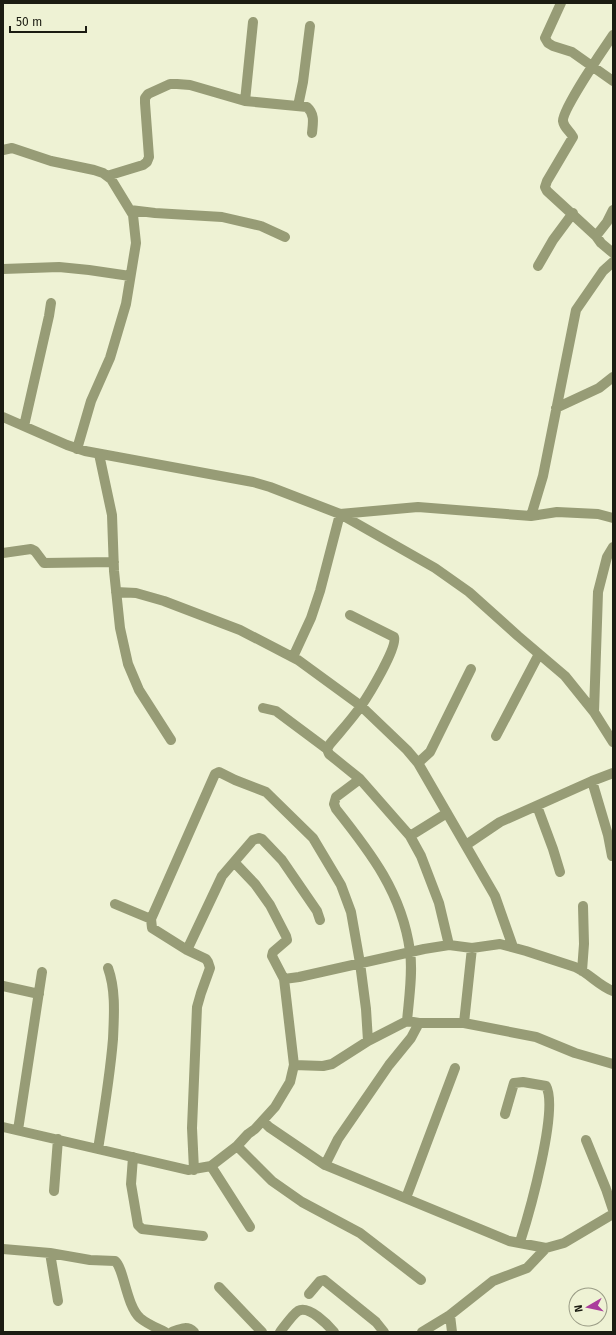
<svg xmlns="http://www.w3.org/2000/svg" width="616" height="1335" viewBox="0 0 616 1335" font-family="'Fira Sans',sans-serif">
	<rect width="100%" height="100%" fill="#eef2d4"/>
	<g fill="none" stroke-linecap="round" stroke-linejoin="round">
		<path stroke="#979c76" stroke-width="10" d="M561,3L545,38L548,43L553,46L572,52L613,81
			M245,101L253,22
			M298,106L303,82L310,26
			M3,150L12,148L51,161L94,170L103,173L111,179L133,215L136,243L126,304L110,358L91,401L77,449
			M107,176L143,165L147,162L149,157L145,103V98L148,94L170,84H177L190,85L245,101L307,107C315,114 313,123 312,133
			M130,210L155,213L222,217L261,226L285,237
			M613,210L607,222L596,236L601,243L613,253
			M596,236L547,191L545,187L547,181L573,137C570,131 564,128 563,121C562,110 604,48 613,35
			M538,266L553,240L573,213
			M3,269L59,267L89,270L130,276
			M556,408L599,388L613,377
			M3,417L67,445L85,451L253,482L270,487L340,514L435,568L469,592L518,636L565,676L594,712L613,742
			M24,426L49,316L51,303
			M99,454L112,515L114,571L120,628L128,664L139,690L171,740
			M531,516L543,476L576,310L603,271L613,262
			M3,553L31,549L35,551L44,563L114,562
			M116,592L136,593L164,601L240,630L298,660L361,706L407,750L418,763L495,896L513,947
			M350,615L394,637C398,647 368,696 361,706C352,719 340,732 330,744L327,749L329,754L360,779L336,797L334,804L336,809C371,853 402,893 410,951C413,973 409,998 407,1021
			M293,657L311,618L320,591L340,514L418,507L531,516L557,512L598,514L613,518
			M263,708L276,711L327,749
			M594,712L598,592L607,557L613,547
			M496,736L539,654
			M418,763L430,752L471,669
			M360,779L410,836L421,856L439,903L449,945
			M592,781L608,835L612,856
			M537,806L553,849L560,872
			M410,836L447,813
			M466,845L500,822L592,781L613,773
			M235,863L255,884L270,905L286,936L287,940L273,952L272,956L284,979
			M115,904L151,919
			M187,950L222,876L253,840L259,838L262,839L282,860L317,911L320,920
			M582,971L584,944L583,906
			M3,986L39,994
			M464,1023L472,948
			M294,1065L323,1066L332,1064L368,1041L407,1021L419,1023H464L536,1037L575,1053L613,1064
			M505,1114L514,1083L523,1082L546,1086C559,1109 529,1214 520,1242
			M263,1121L269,1127L325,1165L509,1241L546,1248L564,1243L613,1214
			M3,1127L188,1170L211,1166L237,1146L248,1134L255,1129L275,1107L290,1082L294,1065L284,979L299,977L424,949L449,945L472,948L500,944L526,951L575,967C589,973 599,986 613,991
			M18,1130L42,972
			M586,1140L606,1189L613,1210
			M237,1146L272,1181L302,1202L360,1233L421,1280
			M98,1149C104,1112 110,1076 113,1039C114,1016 116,990 108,968
			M133,1157L131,1184L138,1225L142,1229L203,1236
			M325,1165L338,1139L389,1065L411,1038L419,1023
			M211,1166L250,1227
			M194,1170L192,1128L197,1007L201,993L210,968L208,962L206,959L187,950L152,928L151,919L215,774L219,772L235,780L266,792L313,838L341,885L351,912L360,963L366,1009L368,1041
			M54,1191L58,1139
			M406,1198L455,1068
			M3,1249L50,1253L90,1260L115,1261C124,1268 126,1305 140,1318C147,1324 157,1328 165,1332
			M50,1253L58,1301
			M219,1287L262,1332
			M309,1294L320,1281L324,1280L376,1322L384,1332
			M172,1332C180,1329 187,1325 194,1332
			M280,1332C284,1327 293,1314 298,1311C309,1305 328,1325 334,1332
			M422,1332L450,1315
			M452,1332L450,1315L493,1281L527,1268L546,1248"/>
	</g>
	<rect width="616" height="1335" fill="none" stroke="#1b1c12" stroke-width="8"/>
	<g transform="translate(588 1307) rotate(261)"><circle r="19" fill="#eef2d4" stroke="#9a9c86"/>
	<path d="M0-3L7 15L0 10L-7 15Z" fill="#aa3d9c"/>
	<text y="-6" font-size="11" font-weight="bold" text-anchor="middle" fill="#1b1c12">N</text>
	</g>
	<path d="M10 26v6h76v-6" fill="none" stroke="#1b1c12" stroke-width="2"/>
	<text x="16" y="26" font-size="12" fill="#1b1c12" stroke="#eef2d4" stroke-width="3" paint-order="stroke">50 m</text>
</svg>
